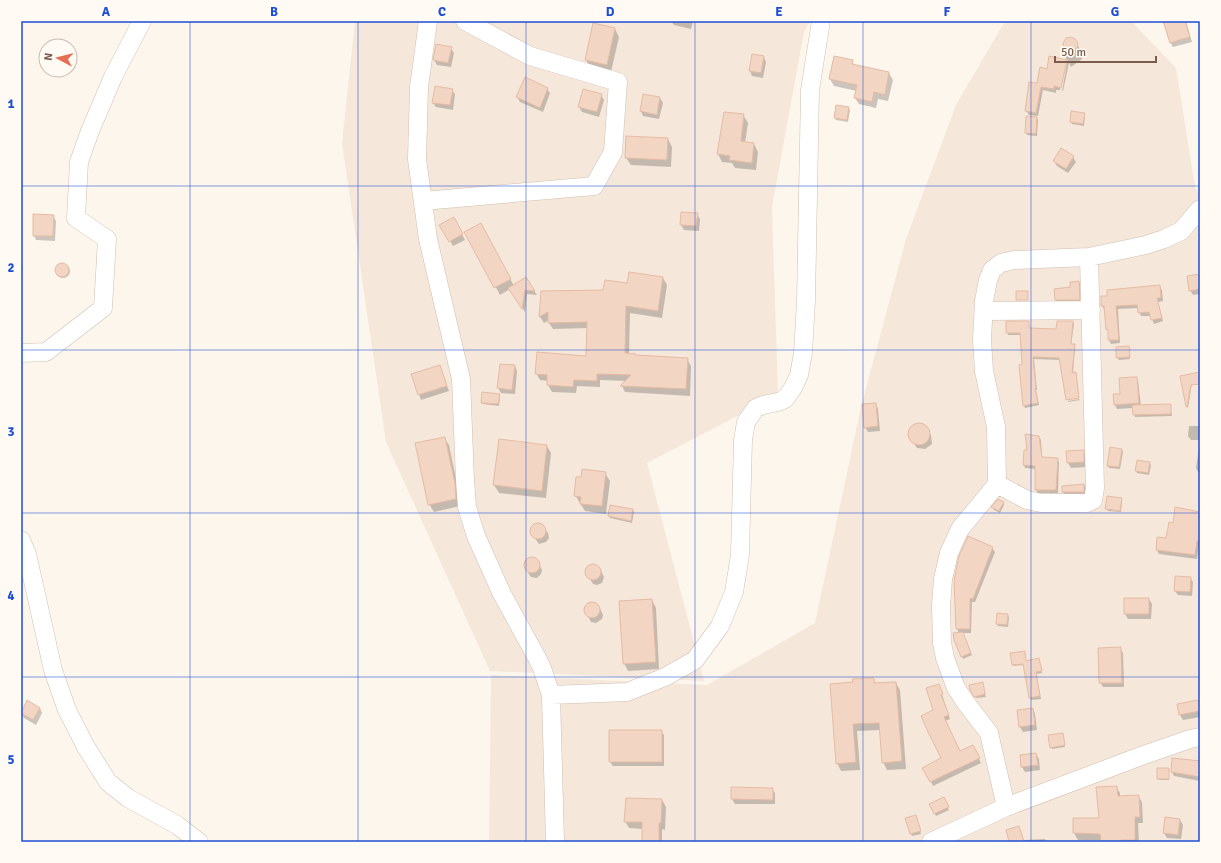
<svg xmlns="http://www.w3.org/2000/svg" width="1221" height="863" viewBox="0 0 1221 863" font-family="Signika,sans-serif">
	<rect width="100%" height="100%" fill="#fdf6ec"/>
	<path fill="#f5e8da" d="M355,21H810L804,32L772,207L778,395L647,463L704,681L490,671L386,442L342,143Z
		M1005,21H1131L1176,68L1195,187L1200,195V842H489L491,675L707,685L815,623L861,407L906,239L956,105Z"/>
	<path fill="#0003" d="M671,21H693L691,29L674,25Z
		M1171,21H1186L1192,42L1173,47L1170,42Z
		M615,29L619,37L611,72L590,67L586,60Z
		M1075,40L1083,55L1082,59L1071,67L1069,63L1063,91H1062L1067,63H1065L1060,90H1056V93L1043,90L1038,116L1029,115L1026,110L1038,84L1048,70L1050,58L1068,61L1065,57L1064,43Z
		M451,48L454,53L451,67L437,65L434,60Z
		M764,57L766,62L763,78L752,76L750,71Z
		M852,61L854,65L889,73L893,80L888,101L878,99L876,108L859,104L855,98L857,91L834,86L830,79Z
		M547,89L550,93L543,112L520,102L517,97Z
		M452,90L455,94L453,110L436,107L433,103Z
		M601,95L604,100L599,117L582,112L579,107Z
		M660,98L663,103L659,119L643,116L641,111Z
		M836,106L848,108L850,110L848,122L836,120L835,118Z
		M1084,114L1085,116L1084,126L1072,124L1071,122Z
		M743,115L748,123L745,143L754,144L758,152L756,170L735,168L732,163L722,162L718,154L720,140Z
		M1036,117L1038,120L1037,136L1027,135L1026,133Z
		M668,139L672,147L671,167L631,165L626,158Z
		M1073,157L1076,162L1068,173L1057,166L1054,161Z
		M697,214L700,219L699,231L684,230L681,225Z
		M53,216L56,221L55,241L36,240L34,235Z
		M453,218L465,240L453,246L441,225Z
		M466,232H485L514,286L526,278L537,295L527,294L525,312L510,289L500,295Z
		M21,262L23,266L21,286Z
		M56 271a7 7 0 1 1 14 0a7 7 0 1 1-14 0Z
		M1200,275V294L1193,295L1190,290Z
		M663,278L667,285L662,318L630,313L629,354L637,356L687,359L691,366L690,396L625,392L622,386L626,381L600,380V387L577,386L576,393L552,392L548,385V381L540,380L536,373L587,357L588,328L553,329L549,323V320L544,323L540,317L542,292L604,291L628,284Z
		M1079,282L1080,284V301L1057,302L1056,300Z
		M1159,286L1162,290L1163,301L1158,302L1163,321L1154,324L1151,316H1141L1138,308L1118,309L1120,343L1111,344L1109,340L1106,309H1104L1102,306L1108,297Z
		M1007,322H1028L1030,329L1057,330L1072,322L1074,324L1071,345H1074L1075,347L1073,374L1076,375L1079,397L1067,399L1061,360L1034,359L1037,390H1036L1039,405L1025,408L1024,406L1021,335H1008Z
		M1128,348L1130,359L1119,360L1117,357Z
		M439,366L449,391L421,400L412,375Z
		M515,366L517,371L515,394L501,393L498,388Z
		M1182,377H1193L1188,408L1187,406Z
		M1136,378L1138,381L1141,406L1170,405L1172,416L1135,417L1133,408L1117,409L1115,405L1121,395Z
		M499,395L500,397L499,406L483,404L482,402Z
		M1079,399L1080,400L1068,402V401Z
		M876,404L878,409L880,431L868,432L865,427Z
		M917,425L925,426L931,435L932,444L925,449L917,448L911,439L910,435L911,431Z
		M1189,426H1200V440H1191L1188,436Z
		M1039,437L1041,440L1042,458L1057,459L1059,462L1058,493H1038L1036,490V469L1025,468L1024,465L1028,452Z
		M444,438L449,445L459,493L460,506L434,512L429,504Z
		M1200,441V472H1198L1196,468Z
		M547,446L551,453L546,498L499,493L494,485Z
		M1122,450L1123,452L1120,469L1109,468L1108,466Z
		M1083,451L1086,455V467L1071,468L1068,463Z
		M1149,463L1151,465L1149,475L1137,473L1136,471Z
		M605,473L610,481L606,514L585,511L575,495Z
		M1084,485L1087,490L1086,497H1066L1063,492V487Z
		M1121,499L1122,501L1121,512L1108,511L1106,508Z
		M1003,502L1004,505L1000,513L994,510L993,508Z
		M633,510L634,512L632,523L610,518L609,516Z
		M1200,513V537L1197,559L1159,554L1157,550L1166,540Z
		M536,524H541L548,533L549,538L546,542L539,544L531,533V529Z
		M992,548L995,552L975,602H972L971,633H962L972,655L963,659L955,640L959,633L957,629L960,557Z
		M534,557L537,560L542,570L541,574L537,578L531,577L525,568V563L528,558Z
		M594,565L599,567L604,577L602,583L597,585L593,584L586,572L589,566Z
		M1190,577L1193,582L1192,596L1178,595L1175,591Z
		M1149,599L1152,604L1151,619H1128L1125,614Z
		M652,600L656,608L659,669L628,671L624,663Z
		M590,602L595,603L599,606L603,615L602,619L596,623L591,622L585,610L586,605Z
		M1007,615L1009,617L1008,627L998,626L997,624Z
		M1120,648L1123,653L1124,687H1103L1100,682Z
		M1039,660L1042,673L1036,674L1041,699L1031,700L1024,665L1014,666L1013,664Z
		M873,679L876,684L896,683L900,690L906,769L887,770L883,762L880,730L857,731L860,770L841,771L837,763L831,685Z
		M982,683L986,697L976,698L971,689Z
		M939,685L950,719L945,721L960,752L975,750L981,763L933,786L924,768L942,759L935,711Z
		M1197,702L1200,706V717L1183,720L1180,715Z
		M40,708L42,713L36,725L24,718L21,713Z
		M1033,709L1035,714L1037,730L1023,732L1020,727L1018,711Z
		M661,731L664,735V766H613L610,762Z
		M1063,736L1065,747L1052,749L1051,747Z
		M1036,754L1039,759L1040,770L1025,772L1022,767L1021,756Z
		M1173,759L1200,761V781L1174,776L1172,772Z
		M1168,769L1169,780H1159L1158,778Z
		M1116,787L1120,793V797L1138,796L1142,802L1143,823H1138L1139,842H1102L1101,840H1078L1074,833V819H1100Z
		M732,788L772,789L775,793V804H735L732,799Z
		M943,798L949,810L936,816L930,804Z
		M662,800L666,807L665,830L662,829V842H643V829L629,828L625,821Z
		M917,818L921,834L912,836L911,834Z
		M1180,820L1183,825L1181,839L1167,838L1164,833Z
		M1019,827L1024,840L1045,839L1047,842H1010Z"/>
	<path fill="#f3d5c3" stroke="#e6bba3" d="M1163,21H1185L1190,37L1170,43Z
		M593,23L615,28L607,65L585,60Z
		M1071,37L1075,39L1078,43L1077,48L1064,57L1063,43L1066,38Z
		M436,44L452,47L448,63L433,60Z
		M752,54L764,56L761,73L749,71Z
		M834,56L853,60L852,64L889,72L885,95L874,92L872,102L854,98L857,85L829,79Z
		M1049,56L1067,60L1061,88L1054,86V89L1041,87L1036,113L1025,111L1029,82L1037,83L1040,67L1047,69Z
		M525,77L548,88L540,108L516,97Z
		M435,86L453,89L450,105L432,103Z
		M583,89L602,94L597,112L578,107Z
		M643,94L660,97L657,115L640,111Z
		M836,105L849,107L847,120L834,118Z
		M1071,111L1085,113L1083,124L1070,122Z
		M724,112L744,114L741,141L754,143L752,163L729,160L730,156L717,154Z
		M1026,116L1037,117L1036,134L1025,133Z
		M626,136L668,138L667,160L625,158Z
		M1061,148L1074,156L1066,169L1053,161Z
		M681,212L698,213L696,226L680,225Z
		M33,214L54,215L53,236H33Z
		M454,217L463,234L449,242L439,225Z
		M481,223L511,279L494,288L464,232Z
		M55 270a7 7 0 1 1 14 0a7 7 0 1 1-14 0Z
		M629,272L663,277L658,311L626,306L625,353L636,354V355L688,358L686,389L620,386L631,375L597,374V381L574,380L573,387L547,385V375L535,374L537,352L586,356L587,322L548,323V312L539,317L541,291L603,290L605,280L627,283Z
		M1200,274V289L1189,291L1187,276Z
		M526,277L535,291L525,290L522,309L508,288Z
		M1079,281L1080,300H1055L1054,289L1070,287V282Z
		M1160,285L1161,298H1157L1162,318L1151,320L1149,312L1138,313L1137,305L1116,306L1119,340H1108V330H1106L1104,306H1101V296H1107V290Z
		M1016,291H1028V300H1016Z
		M1006,321H1029V328L1056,329L1057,321H1073L1071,344H1075L1072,373L1076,372L1079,398L1066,400L1059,358L1033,357L1036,388H1035L1038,403L1023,406L1019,365L1022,364L1020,333H1006Z
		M1129,346L1130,357L1116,358V347Z
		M500,364L515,365L512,390L497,388Z
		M440,365L447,386L418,395L411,374Z
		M1200,372V384L1191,385L1187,407H1186L1180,376Z
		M1132,377H1137L1139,403L1114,405L1113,394H1120L1119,378Z
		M482,392L500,394L498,404L481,403Z
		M876,403L878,426L864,428L862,404Z
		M1171,404V414L1133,415L1132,405Z
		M908 434a11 11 0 1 1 22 0a11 11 0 1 1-22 0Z
		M1025,434L1039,436L1042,457L1058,458L1056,490H1035V466L1023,465L1024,450H1027Z
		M445,437L455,484L456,499L428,505L415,443Z
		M499,439L547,445L542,491L493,485Z
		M1110,447L1122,449L1119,467L1107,466Z
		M1084,450V462L1067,463L1066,451Z
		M1137,460L1150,462L1148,473L1135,471Z
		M582,469L606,472L602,506L580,504L581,497L574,496L576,477H581Z
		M1084,484V492H1062V486Z
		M1107,496L1122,498L1120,511L1105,509Z
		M998,499L1004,502L999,511L991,507Z
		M610,505L633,509L631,521L608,516Z
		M1175,507L1200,512V541H1197L1195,555L1156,550L1157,537L1166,538L1169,522L1173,523Z
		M530 531a8 8 0 1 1 16 0a8 8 0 1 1-16 0Z
		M968,536L993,547L973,599L970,598V629H956L954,581L959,556Z
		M524 565a8 8 0 1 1 16 0a8 8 0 1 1-16 0Z
		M585 572a8 8 0 1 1 16 0a8 8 0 1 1-16 0Z
		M1175,576L1191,577L1190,592L1174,591Z
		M1124,598H1149V614H1124Z
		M652,599L656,662L623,664L619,601Z
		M584 610a8 8 0 1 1 16 0a8 8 0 1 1-16 0Z
		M997,613L1008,614L1007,625L996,624Z
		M963,632L971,653L961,657L954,640L953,633Z
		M1121,647L1122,683H1099L1098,648Z
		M1025,651L1026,661L1039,658L1042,671L1036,672L1040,696L1029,698L1023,664L1012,665L1010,653Z
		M874,678V683L896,682L902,761L882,763L879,723L853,724L856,762L836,764L830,684L853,682L852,679Z
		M983,682L985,694L974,697L970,690L969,685Z
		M939,684L943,694L941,695L949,715L944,717L960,751L973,745L980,758L930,782L922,768L941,758L928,732L921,716L933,710L926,688Z
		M27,700L40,708L33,720L21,713Z
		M1198,700L1200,711L1179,715L1177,704Z
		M1033,708L1035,725L1019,727L1017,710Z
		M609,730H662V762H609Z
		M1063,733L1065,745L1050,748L1048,735Z
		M1036,753L1038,765L1021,767L1020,755Z
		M1172,758L1200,761V777L1171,772Z
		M1157,768H1169V779H1157Z
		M1117,786L1118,796L1139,795L1140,817H1135V840H1121V842H1101L1100,834L1073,833V818H1099L1096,787Z
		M731,787L773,788V800L731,799Z
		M944,797L949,807L934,814L929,804Z
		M626,798L662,799L661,823H659V842H642V822H624Z
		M916,815L921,831L910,834L905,818Z
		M1165,817L1180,819L1178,835L1163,833Z
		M1019,826L1024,842H1009L1006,830Z"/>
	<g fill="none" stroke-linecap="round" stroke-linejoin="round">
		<defs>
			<path id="minor" d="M428,21L419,87L417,159L428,239L461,379L465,480L467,507L476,536L502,594L536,656L542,668L551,695L555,842
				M423,201L594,186L613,152L618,82L530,56L465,21
				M984,311L1091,310
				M21,353L46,352L103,308L107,239L76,218L79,162L90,131L113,77L142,21
				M997,484L1027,500L1041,503H1087L1093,500L1095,488L1089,257
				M21,540L27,554L53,670L67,710L86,747L108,782L128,798L177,825L199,842
				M551,695L627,692L665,677L695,660L720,626L734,592L740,555L743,440L746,422L756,408L763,405L778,402L785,399L793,388L799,375L803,353L806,301L810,90L821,21
				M1006,807L989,733L966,703L956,688L945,658L942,643L941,606L943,579L949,553L960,529L997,484L996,427L984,371L982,340L984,301L988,280L992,270L1001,263L1014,260L1089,257L1146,245L1164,239L1181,231L1200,209
				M931,842L1006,807L1141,756L1190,739L1200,737"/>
		</defs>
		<use href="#minor" stroke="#d1beb0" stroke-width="19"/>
		<use href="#minor" stroke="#fff" stroke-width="18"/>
	</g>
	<path fill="none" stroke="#1d4ed8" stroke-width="1" stroke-opacity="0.55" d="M190,21V842M358,21V842M526,21V842M695,21V842M863,21V842M1031,21V842M21,186H1200M21,350H1200M21,513H1200M21,677H1200"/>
	<rect width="1221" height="863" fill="none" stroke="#fffaf3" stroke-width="44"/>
	<g transform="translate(58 58) rotate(277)"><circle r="19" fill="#fffaf3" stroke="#cabbb1"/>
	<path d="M0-3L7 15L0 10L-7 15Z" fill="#e76f51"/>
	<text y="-6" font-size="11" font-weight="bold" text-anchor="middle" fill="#7a5c4d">N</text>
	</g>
	<path d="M1055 56v6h101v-6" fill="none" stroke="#7a5c4d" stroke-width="2"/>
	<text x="1061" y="56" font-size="12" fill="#7a5c4d" stroke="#fffaf3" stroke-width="3" paint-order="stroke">50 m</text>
	<rect x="22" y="22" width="1177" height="819" fill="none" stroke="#1d4ed8" stroke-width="1.5"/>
	<g font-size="13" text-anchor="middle" font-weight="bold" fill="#1d4ed8">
		<text x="106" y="16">A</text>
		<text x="274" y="16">B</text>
		<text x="442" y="16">C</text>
		<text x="610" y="16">D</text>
		<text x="779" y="16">E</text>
		<text x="947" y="16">F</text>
		<text x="1115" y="16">G</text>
		<text x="11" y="108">1</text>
		<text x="11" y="272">2</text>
		<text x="11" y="436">3</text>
		<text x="11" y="600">4</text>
		<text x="11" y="764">5</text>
	</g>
</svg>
